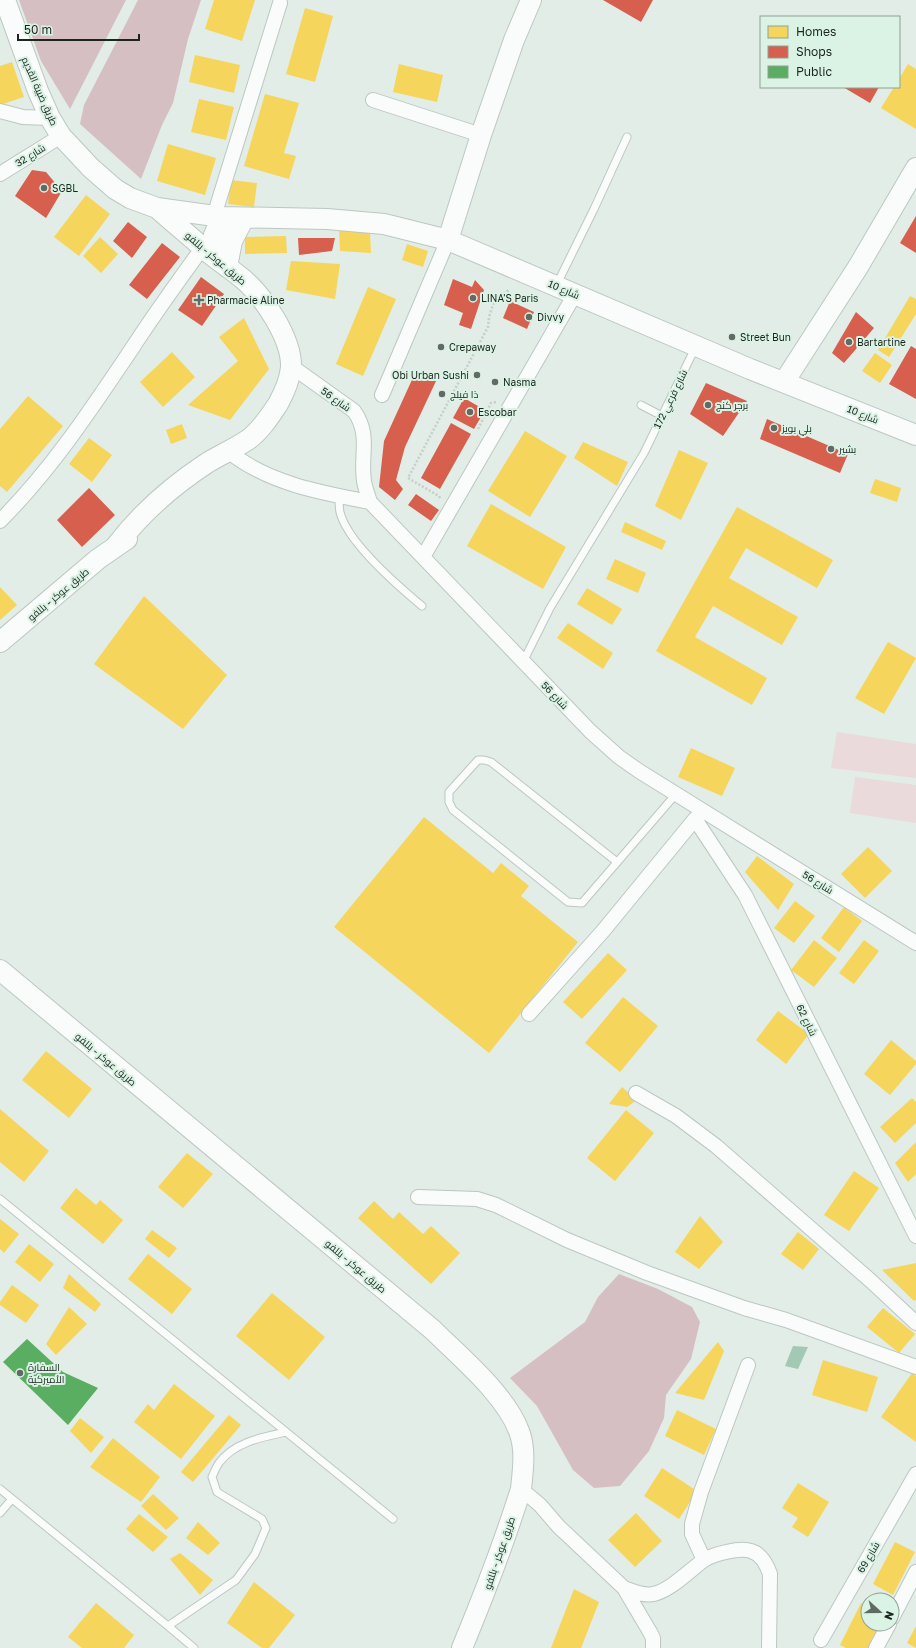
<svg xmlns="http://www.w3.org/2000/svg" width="916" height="1648" viewBox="0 0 916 1648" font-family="'Golos Text',Cairo,sans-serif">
	<rect width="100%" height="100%" fill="#e1ede6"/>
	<path fill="#eadadc" d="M837,732L916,744V778L831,768Z
		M855,777L916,785V823L850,813Z"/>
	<path fill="#d6bfc2" d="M19,0H126L70,109L41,61Z
		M138,0H201L188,39L173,103L162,125L141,179L80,124L84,105Z
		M619,1274L658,1289L692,1307L700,1322L691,1359L666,1395L664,1418L649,1451L620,1486L594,1488L573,1470L537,1406L510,1378L585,1322L598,1297Z"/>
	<path fill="#a3c8b4" d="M793,1346L808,1347L798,1369L785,1366Z"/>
	<path fill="#f6d55c" d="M214,0H255L242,41L205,29Z
		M305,8L333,16L315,82L286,74Z
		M195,55L240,65L234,93L189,82Z
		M12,62L24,97L0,105V66Z
		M399,64L443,75L437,102L393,92Z
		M908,64L916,69V129L881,108L894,87H899V79Z
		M265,94L299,103L284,153L296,156L289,179L244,166Z
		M199,99L234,107L226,140L191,132Z
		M168,144L216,158L205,195L157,181Z
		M231,180L257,183L254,207L228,204Z
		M86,195L110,214L79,256L54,237Z
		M339,228L370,232L371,253L340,251Z
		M286,236L287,253L245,254V237Z
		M100,237L118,254L101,273L83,256Z
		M407,244L428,251L423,267L402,260Z
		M291,261L340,264L335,299L286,290Z
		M368,287L396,299L363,376L336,364Z
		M910,296L916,299V314L889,357L878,350Z
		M244,318L269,369L230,420L188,405L238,361L219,337Z
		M172,352L195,377L163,407L140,382Z
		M875,353L892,365L880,383L862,371Z
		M28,396L63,426L7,492L0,486V429Z
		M182,424L187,438L171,444L166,430Z
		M525,431L567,456L530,517L488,491Z
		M89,438L112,455L92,482L69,464Z
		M583,442L628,462L617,486L574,458Z
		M679,450L708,463L681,520L655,506Z
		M875,479L901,488L897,502L870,493Z
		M491,504L566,547L543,589L467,546Z
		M737,507L833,560L817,588L746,548L729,578L798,617L782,645L713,606L695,637L767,678L752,705L656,651Z
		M625,522L666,541L662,550L621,532Z
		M615,559L646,573L638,593L606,579Z
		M0,587L17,605L0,620Z
		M587,588L622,609L612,625L577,604Z
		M144,596L227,675L183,729L94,664Z
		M568,623L613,653L603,669L557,638Z
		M888,642L916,658L884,714L855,698Z
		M691,748L735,768L722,796L678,777Z
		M424,817L493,873L501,863L529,886L521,896L578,942L489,1053L334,927Z
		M868,847L892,871L865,898L841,874Z
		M757,856L794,884L778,910L745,872Z
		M795,901L815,916L794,943L774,928Z
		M844,907L862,921L839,952L821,938Z
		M814,940L837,958L814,987L791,970Z
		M864,940L879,951L854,984L839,973Z
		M608,953L627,970L582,1019L563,1002Z
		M623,997L658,1026L620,1072L585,1043Z
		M778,1011L809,1034L786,1064L756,1040Z
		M891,1040L916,1061V1064L890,1095L864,1074Z
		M46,1051L92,1089L69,1118L22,1080Z
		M622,1087L637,1100L627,1107L609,1104Z
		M912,1098L916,1102V1123L895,1143L880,1127Z
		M0,1109L49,1151L24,1182L0,1162Z
		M626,1110L654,1133L615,1181L587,1158Z
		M916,1142V1174L908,1182L895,1163Z
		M187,1153L213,1174L183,1208L158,1187Z
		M854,1171L879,1188L849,1231L824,1215Z
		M76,1188L96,1205L100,1200L123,1220L103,1244L60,1208Z
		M374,1201L393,1219L399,1212L423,1234L431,1226L460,1253L431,1284L358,1218Z
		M700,1216L723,1242L699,1269L675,1252Z
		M0,1219L19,1234L4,1253L0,1249Z
		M152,1230L177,1248L169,1258L145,1239Z
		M798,1232L819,1249L803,1270L781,1254Z
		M29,1244L54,1264L40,1282L15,1262Z
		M148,1254L192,1289L172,1314L128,1279Z
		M916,1263V1300L914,1301L882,1270Z
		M69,1274L101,1304L95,1312L63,1288Z
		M12,1285L39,1305L26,1323L0,1305V1302Z
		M272,1293L325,1337L289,1380L236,1336Z
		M69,1307L87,1324L56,1355L46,1344Z
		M883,1308L915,1334L899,1353L867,1327Z
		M718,1342L724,1351L704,1400L675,1393Z
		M823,1360L878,1377L867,1412L812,1395Z
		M912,1373L916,1376V1442L881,1417Z
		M174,1384L215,1416L181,1459L134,1422L148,1404L154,1410Z
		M677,1410L716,1429L704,1455L665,1436Z
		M229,1415L241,1425L193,1482L181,1472Z
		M80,1418L104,1437L91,1453L70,1431Z
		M113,1438L160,1477L141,1502L90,1467Z
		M662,1468L697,1491L679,1519L644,1496Z
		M798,1483L829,1502L808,1537L792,1527L798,1518L782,1508Z
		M153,1494L179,1518L166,1530L141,1506Z
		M636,1513L662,1541L635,1567L608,1540Z
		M139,1514L168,1537L153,1552L126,1529Z
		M198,1522L220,1543L208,1555L186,1538Z
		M895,1542L915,1552L893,1595L873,1584Z
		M180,1553L213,1580L200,1595L170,1559Z
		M254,1582L295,1615L269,1648H262L227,1623Z
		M574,1589L599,1602L581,1648H551Z
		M96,1603L134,1635L124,1648H82L68,1637Z
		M861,1603L868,1607V1624H882L870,1648H846L840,1645Z
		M916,1626V1648L907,1643Z"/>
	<path fill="#d6604d" d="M603,0H653L641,22Z
		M843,87H879L870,103Z
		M32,170L46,172L62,191L46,218L15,196Z
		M916,216V253L900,243Z
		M128,222L147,237L132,258L113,241Z
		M298,238H335L332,251L299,255Z
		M162,243L180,257L147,299L129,285Z
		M201,277L224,294L202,326L178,310Z
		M453,279L472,287L475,280L484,290L471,329L459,325L463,313L444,305Z
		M510,301L534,312L527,329L503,318Z
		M856,312L874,328L844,363L832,353Z
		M911,346L916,349V399L889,384Z
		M416,371L437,379L405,447L396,480L403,489L395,500L379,487L384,441Z
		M706,383L747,401L723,436L690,414Z
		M464,398L485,410L474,429L453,418Z
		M767,419L848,454L840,473L760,439Z
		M451,423L471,434L440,489L421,478Z
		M89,488L115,515L82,547L57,520Z
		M416,494L439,510L431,521L408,505Z"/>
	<path fill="#5aae61" d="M27,1339L63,1372L98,1388L68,1425L3,1362Z"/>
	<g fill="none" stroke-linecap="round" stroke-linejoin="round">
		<defs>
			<path id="lane" d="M556,286L594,209L627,137
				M641,405L662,416
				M339,496C339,501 339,507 340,512C347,542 398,586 422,606
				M523,662L550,608L644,453L695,348
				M617,862L491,762L484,760H478L449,792V802L453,810L568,902L582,903L676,794
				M0,1199L393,1519
				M0,1489L168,1626
				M0,1513L12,1499
				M194,1648L168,1626L236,1580L255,1554L266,1528L262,1519L217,1492L212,1477C214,1473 216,1467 219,1463C234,1442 263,1437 286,1432"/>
			<path id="street" d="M373,100L481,135
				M0,111L23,117L50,118
				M0,174L61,136
				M214,216L280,3
				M291,366L354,411C371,435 360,455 364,481C365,488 368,495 370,502L590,731L619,757L639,771L916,943
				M382,395L448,240
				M228,451C267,483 321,493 370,502
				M0,521C52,469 92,408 133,347C155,313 179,280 203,247
				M423,557L575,294
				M702,811L695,819L745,895L916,1236
				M529,1014L603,931L695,819
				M636,1093L676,1116L716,1146L871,1281L916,1323
				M418,1197L477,1199L496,1205L567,1240L647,1273L744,1308L786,1320L916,1367
				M521,1489L540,1505L559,1527L624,1588L650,1632L653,1638V1648
				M704,1560L692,1534V1524L701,1492L748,1365
				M624,1588C632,1591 644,1596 653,1594C670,1591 691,1569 704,1560C714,1554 740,1547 751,1551C761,1554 767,1565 770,1574L769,1648
				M892,1618L916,1572
				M821,1640L916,1474
				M876,1648L889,1624"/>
			<path id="secondary" d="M5,0L38,91L50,118L61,136L91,168L115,189L130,198L157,208L222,217L327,219L384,224L448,240L750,369L916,435
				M448,240L481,135L514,40L531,0
				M210,253L214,235L222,217
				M227,267L232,241L244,218
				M784,382L858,267L916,168
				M116,546C141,513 172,486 207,463C220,455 236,448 249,439C261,430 270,416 278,404C284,393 290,380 291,367C292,339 264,297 243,279C232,270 220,262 209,253C192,238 174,223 157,208
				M0,642L98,559L127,539
				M0,970L433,1330C461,1358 505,1394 519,1431C526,1449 523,1470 521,1489C504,1543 484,1595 462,1648"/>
		</defs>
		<use href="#lane" stroke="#bdc7c1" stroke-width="9"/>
		<use href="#street" stroke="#bdc7c1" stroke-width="16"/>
		<use href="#secondary" stroke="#bdc7c1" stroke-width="22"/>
		<path stroke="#c8cdca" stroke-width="2.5" stroke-dasharray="2 2" stroke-linecap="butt" d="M478,429L491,403L496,402
			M440,498L439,496L408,478L488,327L489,317L495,299L509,290"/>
		<use href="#lane" stroke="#fafcfb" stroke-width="7"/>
		<use href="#street" stroke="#fafcfb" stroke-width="14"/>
		<use href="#secondary" stroke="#fafcfb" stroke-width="20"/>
	</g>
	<g fill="#616b65" stroke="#dbf3e5" stroke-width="1.5">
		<circle cx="44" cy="188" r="4"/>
		<circle cx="473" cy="298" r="4"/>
		<path d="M197 294h4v4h4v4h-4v4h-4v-4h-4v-4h4z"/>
		<circle cx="529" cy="317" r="4"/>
		<circle cx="732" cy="337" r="4"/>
		<circle cx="849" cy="342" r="4"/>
		<circle cx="441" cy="347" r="4"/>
		<circle cx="477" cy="375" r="4"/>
		<circle cx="495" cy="382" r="4"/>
		<circle cx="442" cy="394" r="4"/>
		<circle cx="708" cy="405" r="4"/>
		<circle cx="470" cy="412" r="4"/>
		<circle cx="774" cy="428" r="4"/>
		<circle cx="831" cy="449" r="4"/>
		<circle cx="20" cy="1373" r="4"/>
	</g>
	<g text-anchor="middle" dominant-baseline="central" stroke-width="4" stroke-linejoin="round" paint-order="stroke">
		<g font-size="10" fill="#1c2520" stroke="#dbf3e5">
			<text transform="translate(40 91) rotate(66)">طريق ضبية القديم</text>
			<text transform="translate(30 155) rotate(-32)">شارع 32</text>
			<text transform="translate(216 258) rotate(40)">طريق عوكر - بللفو</text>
			<text transform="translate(564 289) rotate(23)">شارع 10</text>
			<text transform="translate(336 399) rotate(35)">شارع 56</text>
			<text transform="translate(670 399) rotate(-64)">شارع فرعي 172</text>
			<text transform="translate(863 414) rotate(22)">شارع 10</text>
			<text transform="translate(58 594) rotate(-40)">طريق عوكر - بللفو</text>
			<text transform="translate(555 695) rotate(46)">شارع 56</text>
			<text transform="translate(818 882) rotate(32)">شارع 56</text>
			<text transform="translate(807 1020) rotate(64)">شارع 62</text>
			<text transform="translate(106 1059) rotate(40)">طريق عوكر - بللفو</text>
			<text transform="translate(356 1266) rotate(40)">طريق عوكر - بللفو</text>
			<text transform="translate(499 1553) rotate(-71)">طريق عوكر - بللفو</text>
			<text transform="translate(868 1557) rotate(-60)">شارع 69</text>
		</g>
		<g font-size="10" fill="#1c2520" stroke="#dbf3e5" text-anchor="start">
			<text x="52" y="188">SGBL</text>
			<text x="481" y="298">LINA'S Paris</text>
			<text x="207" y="300">Pharmacie Aline</text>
			<text x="537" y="317">Divvy</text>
			<text x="740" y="337">Street Bun</text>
			<text x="857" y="342">Bartartine</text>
			<text x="449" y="347">Crepaway</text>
			<text x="469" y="375" text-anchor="end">Obi Urban Sushi</text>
			<text x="503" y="382">Nasma</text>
			<text x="450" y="394">ذا فيلج</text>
			<text x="716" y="405">برجر كنج</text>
			<text x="478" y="412">Escobar</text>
			<text x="782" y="428">بلي بويز</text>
			<text x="839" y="449">بشير</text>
			<text x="28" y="1367">السفارة<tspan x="28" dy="12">الأميركية</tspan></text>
		</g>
	</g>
	<rect x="760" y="16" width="140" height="72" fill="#dbf3e5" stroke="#8fa196"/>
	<rect x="768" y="26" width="20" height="12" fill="#f6d55c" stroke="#8fa196"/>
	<text x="796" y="36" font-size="12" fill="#1c2520">Homes</text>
	<rect x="768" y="46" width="20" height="12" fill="#d6604d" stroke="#8fa196"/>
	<text x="796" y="56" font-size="12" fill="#1c2520">Shops</text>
	<rect x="768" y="66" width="20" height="12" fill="#5aae61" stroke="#8fa196"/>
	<text x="796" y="76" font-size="12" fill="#1c2520">Public</text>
	<g transform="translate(880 1612) rotate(111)"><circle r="19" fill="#dbf3e5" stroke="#8fa196"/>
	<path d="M0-3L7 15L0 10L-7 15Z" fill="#616b65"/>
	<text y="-6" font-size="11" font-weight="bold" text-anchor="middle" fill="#1c2520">N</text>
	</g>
	<path d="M18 34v6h121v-6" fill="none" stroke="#1c2520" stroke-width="2"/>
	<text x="24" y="34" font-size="12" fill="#1c2520" stroke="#dbf3e5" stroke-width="3" paint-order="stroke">50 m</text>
</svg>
